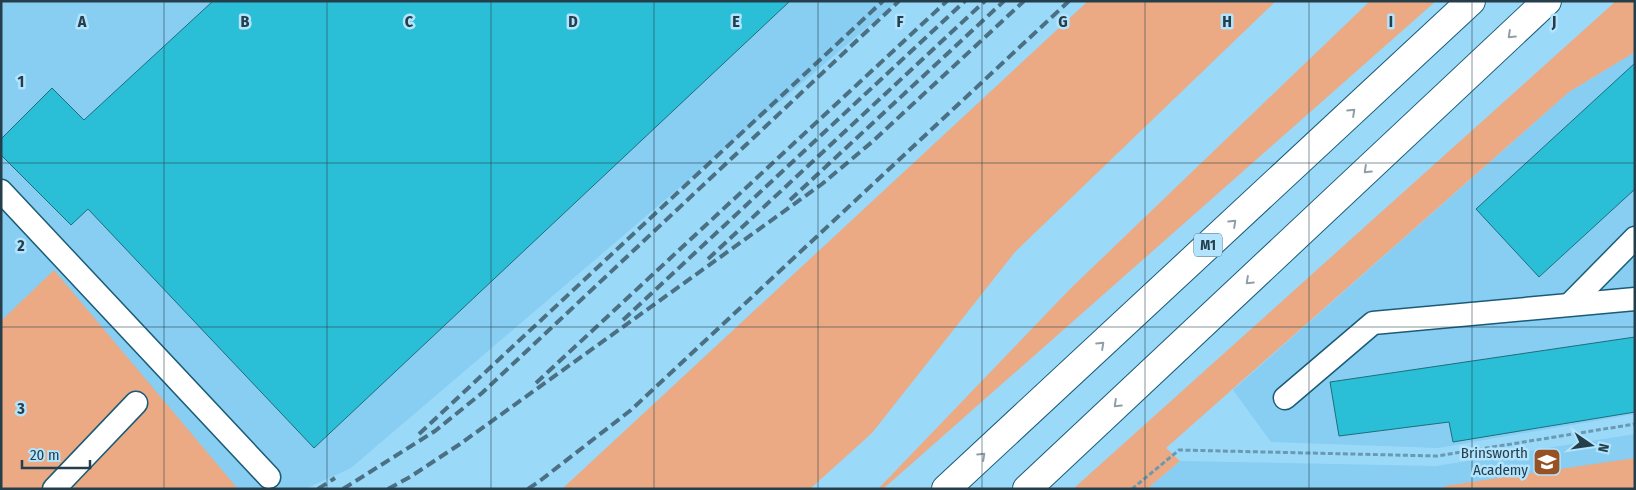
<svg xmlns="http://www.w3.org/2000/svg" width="1636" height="490" viewBox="0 0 1636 490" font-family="'Fira Sans Condensed',sans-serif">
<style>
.built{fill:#88cdf2}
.green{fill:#ebaa83}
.building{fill:#2abfd6;stroke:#1d6e7b}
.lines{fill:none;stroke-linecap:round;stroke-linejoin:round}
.minor-casing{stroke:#1b5b76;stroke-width:25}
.highway-casing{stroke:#1b5b76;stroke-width:30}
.path{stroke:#6a99b1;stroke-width:3;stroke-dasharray:5 2.5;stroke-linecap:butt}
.minor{stroke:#fff;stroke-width:22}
.highway{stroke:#fff;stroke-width:28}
.rail{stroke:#4b7083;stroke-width:4;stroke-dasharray:10 5;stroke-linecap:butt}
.oneway{stroke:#929ea5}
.grid{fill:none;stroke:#253e4b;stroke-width:1;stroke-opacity:0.55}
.labels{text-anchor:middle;stroke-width:5;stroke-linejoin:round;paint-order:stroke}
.shield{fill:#b3e4fe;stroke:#507081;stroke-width:1}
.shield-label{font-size:14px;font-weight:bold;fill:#253e4b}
.poi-label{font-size:15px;fill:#253e4b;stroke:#b3e4fe;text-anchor:end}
.grid-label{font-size:16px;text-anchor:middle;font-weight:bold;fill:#253e4b;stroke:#b3e4fe;stroke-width:5;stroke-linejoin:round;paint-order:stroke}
</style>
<rect width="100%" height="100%" fill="#9bd9f9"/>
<g class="built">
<polygon points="1,1 898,1 351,468 305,489 1,489"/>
<polygon points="1635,52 1635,414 1438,448 1271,442 1233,390 1569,92"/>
<polygon points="1635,434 1635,489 1147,489 1180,461 1436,466"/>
</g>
<g class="green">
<polygon points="1088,1 1276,1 1015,252 872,433 810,489 562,489"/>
<polygon points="1370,1 1436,1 883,489 878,489 1070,289"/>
<polygon points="1616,1 1635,1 1635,52 1569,92 1166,448 1180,461 1147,489 1073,489"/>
<polygon points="54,270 238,489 1,489 1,321"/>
<polygon points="1635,458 1635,489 1445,489 1444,486"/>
</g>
<g class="building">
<polygon points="213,1 790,1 314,448 88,209 71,225 1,155 1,139 52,88 84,120"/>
<polygon points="1635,63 1635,189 1539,277 1476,209"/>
<polygon points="1635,337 1635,412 1453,442 1449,422 1339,436 1330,382"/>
</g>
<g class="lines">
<defs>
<g id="minor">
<polyline points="1,191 269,477"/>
<polyline points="1571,303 1635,238"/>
<polyline points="1285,398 1373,323 1635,299"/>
<polyline points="54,489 136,403"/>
</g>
<g id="highway">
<polyline points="946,489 1471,1"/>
<polyline points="1027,489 1547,1"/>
</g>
</defs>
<use href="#minor" class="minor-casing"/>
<use href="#highway" class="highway-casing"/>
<polyline class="path" points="1132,489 1179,450 1437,456 1635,424"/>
<use href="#minor" class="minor"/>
<use href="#highway" class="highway"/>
<g class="rail">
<polyline points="790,200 1004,1"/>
<polyline points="708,259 985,1"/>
<polyline points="623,320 965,1"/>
<polyline points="536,383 947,1"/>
<polyline points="419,434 883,1"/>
<polyline points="318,489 335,478"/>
<polyline points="343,489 435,431 482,393 899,1"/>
<polyline points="388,489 410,477 460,444 822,184 872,142 1024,1"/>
<polyline points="528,489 541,480 631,410 1069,1"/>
</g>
</g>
<defs><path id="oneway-chevron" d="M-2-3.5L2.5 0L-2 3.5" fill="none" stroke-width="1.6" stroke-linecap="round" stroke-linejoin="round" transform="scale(1.25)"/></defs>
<g class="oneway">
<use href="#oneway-chevron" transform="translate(1511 35) rotate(137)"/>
<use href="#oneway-chevron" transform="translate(1352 112) rotate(-43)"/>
<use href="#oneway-chevron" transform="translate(1367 170) rotate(137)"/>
<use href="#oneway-chevron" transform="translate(1233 223) rotate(-43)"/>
<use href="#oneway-chevron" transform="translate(1249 281) rotate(137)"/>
<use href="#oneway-chevron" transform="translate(1101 345) rotate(-43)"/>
<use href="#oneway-chevron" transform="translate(1117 404) rotate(137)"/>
<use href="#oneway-chevron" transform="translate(982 456) rotate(-43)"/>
</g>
<path class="grid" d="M164,1V489M327,1V489M491,1V489M654,1V489M818,1V489M982,1V489M1145,1V489M1309,1V489M1472,1V489M1,163H1635M1,327H1635"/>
<defs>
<symbol id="school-square" viewBox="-11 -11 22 22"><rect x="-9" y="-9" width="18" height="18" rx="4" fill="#965225" stroke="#b3e4fe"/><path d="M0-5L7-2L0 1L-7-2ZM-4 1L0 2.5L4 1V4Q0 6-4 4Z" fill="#fff"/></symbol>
</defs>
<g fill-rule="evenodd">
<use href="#school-square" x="1531" y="446" width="32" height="32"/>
</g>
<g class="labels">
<rect class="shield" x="1194" y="233.5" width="28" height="23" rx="4"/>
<g class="shield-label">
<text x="1208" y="250">M1</text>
</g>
<g class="poi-label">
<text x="1528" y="458">Brinsworth<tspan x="1528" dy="17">Academy</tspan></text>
</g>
</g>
<g class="grid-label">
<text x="82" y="27">A</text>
<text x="245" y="27">B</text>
<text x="409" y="27">C</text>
<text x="573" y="27">D</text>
<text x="736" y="27">E</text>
<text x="900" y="27">F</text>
<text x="1063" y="27">G</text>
<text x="1227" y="27">H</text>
<text x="1391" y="27">I</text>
<text x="1554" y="27">J</text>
<text x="21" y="87">1</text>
<text x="21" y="251">2</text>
<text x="21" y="414">3</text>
</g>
<rect width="1636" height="490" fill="none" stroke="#253e4b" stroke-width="5"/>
<g transform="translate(1591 445) rotate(103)" stroke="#b3e4fe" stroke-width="4" paint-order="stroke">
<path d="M0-4L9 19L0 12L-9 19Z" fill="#253e4b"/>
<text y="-8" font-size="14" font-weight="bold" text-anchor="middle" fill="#253e4b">N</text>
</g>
<path d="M22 460v8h68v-8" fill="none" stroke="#253e4b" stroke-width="2.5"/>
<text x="30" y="460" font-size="15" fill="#253e4b" stroke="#b3e4fe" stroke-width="4" paint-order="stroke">20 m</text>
</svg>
